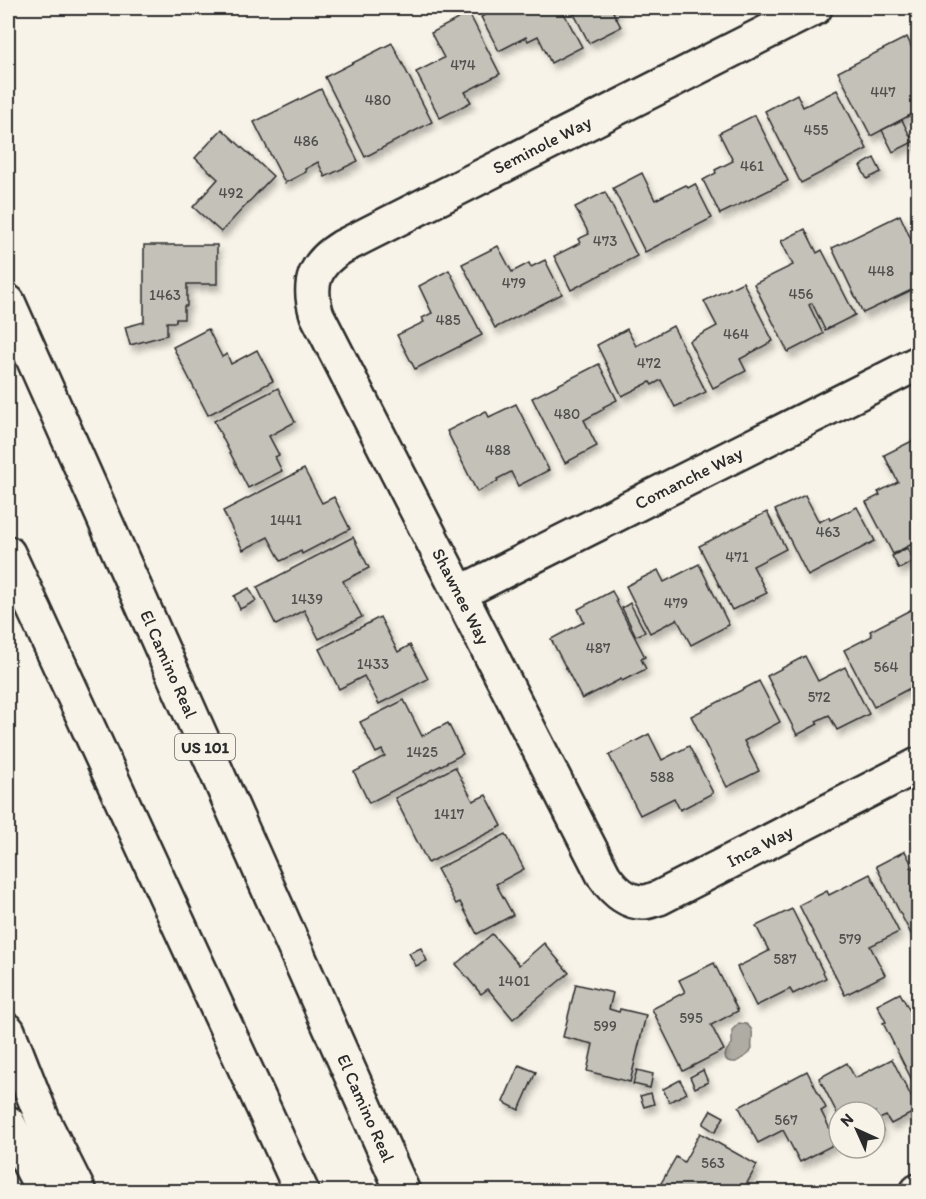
<svg xmlns="http://www.w3.org/2000/svg" width="926" height="1199" viewBox="0 0 926 1199" font-family="Itim,sans-serif">
<style>
.water{fill:#afaca4;stroke:#7a7874;stroke-width:1.5}
.building{fill:#c4c1b9;stroke:#2b2b2b;stroke-width:1.5;filter:url(#shadow)}
.lines{fill:none;stroke-linecap:round;stroke-linejoin:round}
.street-casing{stroke:#2b2b2b;stroke-width:38}
.secondary-casing{stroke:#2b2b2b;stroke-width:38}
.highway-casing{stroke:#2b2b2b;stroke-width:38}
.street{stroke:#f7f3e8;stroke-width:33}
.secondary{stroke:#f7f3e8;stroke-width:33}
.highway{stroke:#f7f3e8;stroke-width:33}
.labels{text-anchor:middle;stroke-width:6;stroke-linejoin:round;paint-order:stroke}
.number-label{font-size:15px;fill:#51504e}
.shield{fill:#f7f3e8;stroke:#686764;stroke-width:1.5}
.shield-label{font-size:16px;font-weight:bold;fill:#2b2b2b}
.street-label{font-size:18px;fill:#2b2b2b;stroke:#f7f3e8}
</style>
<defs>
<filter id="shadow"><feDropShadow dx="3.5" dy="6" stdDeviation="3" flood-color="#0004"/></filter>
</defs>
<rect width="100%" height="100%" fill="#f7f3e8"/>
<filter id="ink" filterUnits="userSpaceOnUse"><feTurbulence type="fractalNoise" baseFrequency=".0167" numOctaves="2"/><feDisplacementMap in="SourceGraphic" scale="12" xChannelSelector="R" yChannelSelector="G"/><feConvolveMatrix kernelMatrix="1 2 1 2 8 2 1 2 1" color-interpolation-filters="sRGB"/></filter>
<g filter="url(#ink)">
<path class="water" d="M739,1023L746,1024C757,1031 750,1039 752,1049C749,1056 742,1058 736,1062C720,1063 724,1052 732,1044V1030Z"/>
<g class="building">
<polygon points="500,8 561,8 582,47 551,63 538,36 528,41 526,37 499,51 481,17"/>
<polygon points="571,8 622,8 613,12 621,27 589,43"/>
<polygon points="469,13 500,74 465,92 471,102 440,118 416,72 444,58 431,33"/>
<polygon points="907,37 918,61 918,111 871,136 838,72"/>
<polygon points="392,43 432,122 365,157 325,77"/>
<polygon points="321,89 358,161 325,177 318,162 305,169 306,172 285,183 254,122"/>
<polygon points="837,90 867,149 801,183 765,111 797,94 803,107"/>
<polygon points="755,115 788,181 720,214 703,180 716,173 715,170 733,161 719,133"/>
<polygon points="902,120 913,142 893,152 882,130"/>
<polygon points="222,129 273,176 221,232 193,207 218,179 195,158"/>
<polygon points="874,158 881,172 867,179 860,166"/>
<polygon points="642,173 655,200 686,185 688,188 695,184 712,218 645,252 613,188"/>
<polygon points="605,192 637,256 571,290 554,256 580,243 578,239 589,234 575,207"/>
<polygon points="900,215 918,255 918,287 863,313 832,248"/>
<polygon points="805,229 817,253 822,250 855,315 825,330 812,303 809,305 823,334 788,352 754,284 793,265 781,241"/>
<polygon points="144,245 217,245 217,284 187,284 187,306 184,306 184,319 176,319 176,322 167,322 167,335 130,345 125,327 144,322"/>
<polygon points="498,246 512,272 529,263 531,267 545,260 562,294 495,328 462,264"/>
<polygon points="449,270 482,335 415,369 397,335 424,322 422,318 432,313 419,286"/>
<polygon points="743,282 773,341 740,359 746,371 713,388 689,341 717,326 704,301"/>
<polygon points="673,326 706,392 675,407 661,380 652,385 650,382 622,396 597,345 627,329 636,346"/>
<polygon points="208,329 222,357 227,354 231,364 257,350 273,381 208,415 173,347"/>
<polygon points="599,364 617,400 603,407 604,409 584,420 597,446 565,463 532,398"/>
<polygon points="278,388 295,422 269,436 279,455 275,457 282,471 248,488 214,421"/>
<polygon points="516,404 549,470 518,486 511,472 497,479 498,481 477,492 447,431 486,411 489,417"/>
<polygon points="918,438 918,541 893,554 866,502 880,495 878,492 898,482 884,455"/>
<polygon points="304,469 322,503 334,497 350,529 302,554 301,551 281,561 268,537 243,550 223,511"/>
<polygon points="805,495 819,522 829,517 830,520 857,507 875,541 808,576 775,510"/>
<polygon points="767,512 786,549 753,566 767,593 732,610 699,546"/>
<polygon points="353,537 369,568 343,581 362,617 319,639 304,610 276,625 257,587"/>
<polygon points="907,548 914,561 899,569 892,556"/>
<polygon points="699,564 729,625 691,645 677,619 650,633 626,586 658,570 664,582"/>
<polygon points="249,588 256,601 240,609 234,596"/>
<polygon points="612,591 617,600 616,601 645,657 641,659 646,669 622,681 621,679 582,699 551,639 584,622 578,609"/>
<polygon points="630,603 645,632 636,636 622,608"/>
<polygon points="912,609 918,622 918,684 874,707 844,650 872,636 870,631"/>
<polygon points="380,617 398,652 410,645 428,679 379,704 364,676 339,689 319,649"/>
<polygon points="805,656 818,681 845,667 869,714 837,730 829,715 816,721 818,724 797,735 767,676"/>
<polygon points="759,681 780,722 744,741 759,771 727,787 691,716"/>
<polygon points="404,700 422,736 448,723 463,754 369,803 354,772 385,756 382,750 376,753 360,722"/>
<polygon points="649,734 662,760 689,746 713,793 680,810 674,798 640,815 609,755"/>
<polygon points="455,767 473,801 486,795 502,826 428,863 395,798"/>
<polygon points="506,834 524,869 496,884 513,915 477,934 460,902 456,904 437,869"/>
<polygon points="905,851 918,877 918,929 911,934 876,866"/>
<polygon points="870,874 899,932 870,946 885,975 845,995 799,905 827,891 829,895"/>
<polygon points="792,909 826,978 793,994 790,989 756,1006 737,967 769,951 756,926"/>
<polygon points="492,934 519,965 544,943 569,973 513,1019 488,989 481,994 456,964"/>
<polygon points="421,948 427,961 416,966 409,953"/>
<polygon points="714,963 738,1011 711,1025 724,1050 683,1071 652,1009 685,992 679,980"/>
<polygon points="576,984 613,993 609,1009 619,1012 620,1009 646,1015 630,1082 587,1071 593,1044 563,1037"/>
<polygon points="900,993 910,1011 913,1010 918,1021 918,1092 883,1023 886,1022 877,1005"/>
<polygon points="892,1059 918,1110 891,1124 886,1116 877,1120 883,1131 875,1135 875,1112 839,1112 839,1117 819,1078 847,1063 855,1078"/>
<polygon points="519,1065 536,1072 519,1110 503,1102"/>
<polygon points="637,1070 653,1074 650,1088 633,1084"/>
<polygon points="703,1070 708,1082 695,1088 690,1077"/>
<polygon points="807,1071 826,1108 821,1111 837,1143 800,1162 783,1130 758,1143 739,1107"/>
<polygon points="680,1080 687,1093 669,1102 663,1089"/>
<polygon points="651,1093 654,1104 644,1107 640,1096"/>
<polygon points="711,1110 724,1117 715,1132 703,1124"/>
<polygon points="700,1133 757,1165 742,1192 656,1192 676,1157 684,1162"/>
</g>
<g class="lines">
<defs>
<g id="street">
<path id="s1" d="M815,8L342,247C314,264 307,284 317,315L604,876C613,889 626,903 644,902C649,902 654,899 659,898L918,765"/>
<path id="s2" d="M460,593L918,363"/>
<polyline points="917,1192 918,1191"/>
</g>
<g id="secondary">
<polyline points="8,1031 43,1120 79,1192"/>
<polyline points="8,1123 36,1177 48,1192"/>
</g>
<g id="highway">
<path id="s3" d="M8,302L403,1192"/>
<polyline points="8,553 302,1192"/>
</g>
</defs>
<use href="#street" class="street-casing"/>
<use href="#secondary" class="secondary-casing"/>
<use href="#highway" class="highway-casing"/>
<use href="#street" class="street"/>
<use href="#secondary" class="secondary"/>
<use href="#highway" class="highway"/>
</g>
</g>
<g class="labels">
<g class="number-label">
<text x="463" y="70">474</text>
<text x="883" y="97">447</text>
<text x="378" y="105">480</text>
<text x="816" y="135">455</text>
<text x="306" y="146">486</text>
<text x="752" y="171">461</text>
<text x="231" y="198">492</text>
<text x="605" y="246">473</text>
<text x="881" y="276">448</text>
<text x="514" y="288">479</text>
<text x="801" y="299">456</text>
<text x="165" y="300">1463</text>
<text x="448" y="325">485</text>
<text x="736" y="339">464</text>
<text x="649" y="368">472</text>
<text x="567" y="419">480</text>
<text x="498" y="455">488</text>
<text x="286" y="525">1441</text>
<text x="828" y="537">463</text>
<text x="737" y="562">471</text>
<text x="307" y="604">1439</text>
<text x="676" y="608">479</text>
<text x="598" y="653">487</text>
<text x="373" y="669">1433</text>
<text x="886" y="672">564</text>
<text x="819" y="702">572</text>
<text x="422" y="757">1425</text>
<text x="662" y="782">588</text>
<text x="449" y="819">1417</text>
<text x="850" y="944">579</text>
<text x="785" y="964">587</text>
<text x="514" y="986">1401</text>
<text x="691" y="1023">595</text>
<text x="605" y="1031">599</text>
<text x="786" y="1125">567</text>
<text x="713" y="1168">563</text>
</g>
<rect class="shield" x="175" y="734" width="60" height="26" rx="4.5"/>
<g class="shield-label">
<text x="205" y="753">US 101</text>
</g>
<g class="street-label">
<text transform="translate(542 145) rotate(-27)" y="6">Seminole Way</text>
<text dy="6" stroke="none"><textPath href="#s2" startOffset="256">Comanche Way</textPath></text>
<text dy="6" stroke="none"><textPath href="#s1" startOffset="926">Shawnee Way</textPath></text>
<text dy="6" stroke="none"><textPath href="#s3" startOffset="396">El Camino Real</textPath></text>
<text dy="6" stroke="none"><textPath href="#s1" startOffset="1419">Inca Way</textPath></text>
<text dy="6" stroke="none"><textPath href="#s3" startOffset="882">El Camino Real</textPath></text>
</g>
</g>
<rect width="926" height="1199" fill="none" stroke="#f7f3e8" stroke-width="30"/>
<rect x="15" y="15" width="896" height="1169" fill="none" stroke="#2b2b2b" stroke-width="2" filter="url(#ink)"/>
<g transform="translate(857 1130) rotate(315)"><circle r="28" fill="#f7f3e8" stroke="#a5a39c" stroke-width="1.5"/>
<path d="M0-4.5L10 22L0 15L-10 22Z" fill="#2b2b2b"/>
<text y="-9" font-size="16" font-weight="bold" text-anchor="middle" fill="#2b2b2b">N</text>
</g>
</svg>
